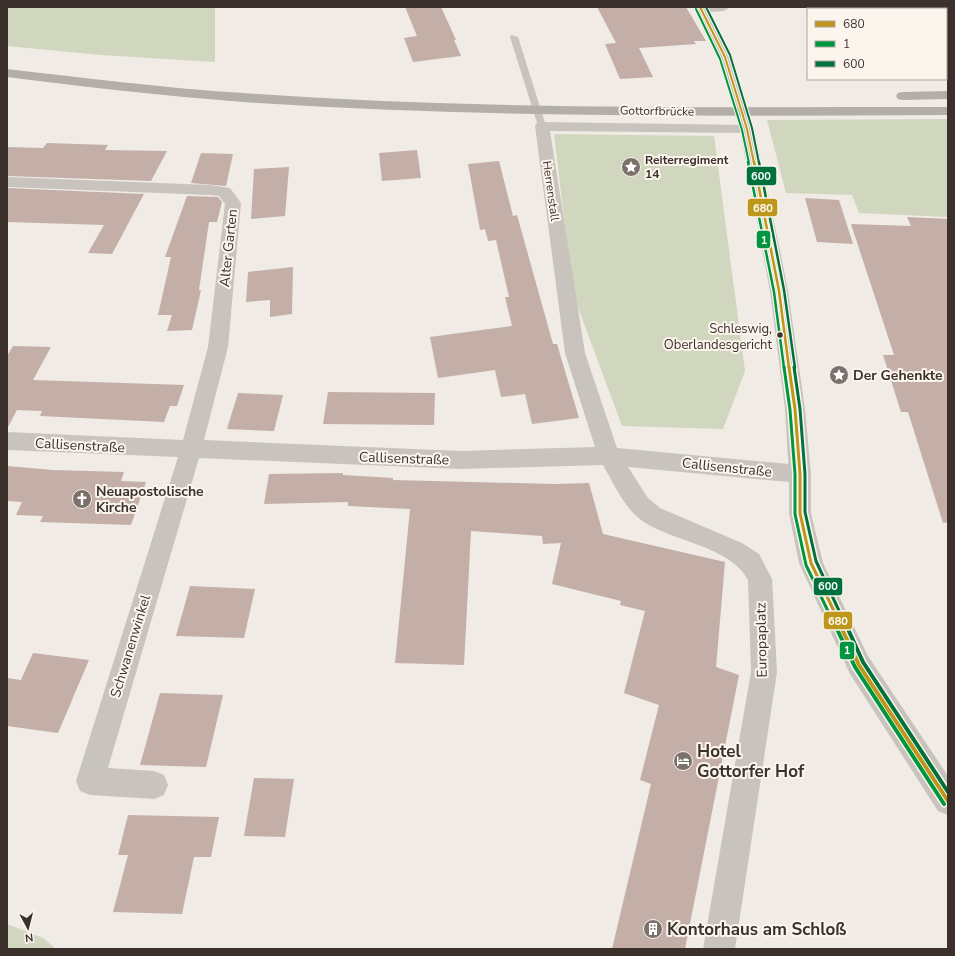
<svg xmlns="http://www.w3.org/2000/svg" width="955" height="956" viewBox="0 0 955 956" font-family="'Nunito Sans',sans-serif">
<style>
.green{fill:#d1d6bf}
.building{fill:#c3afa7}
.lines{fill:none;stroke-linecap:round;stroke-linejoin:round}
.service{fill:#c9c3be;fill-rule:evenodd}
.minor{fill:#c9c3be;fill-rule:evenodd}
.tertiary{fill:#c9c3be;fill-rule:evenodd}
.trunk{fill:#b4aea8;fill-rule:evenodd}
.bus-1-far3-casing{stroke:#fbf5ee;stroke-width:4}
.bus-1-far2-casing{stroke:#fbf5ee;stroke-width:5}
.bus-1-far1-casing{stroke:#fbf5ee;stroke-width:6}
.bus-1-casing{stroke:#fbf5ee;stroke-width:7}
.bus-2-far3-casing{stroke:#fbf5ee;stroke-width:4}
.bus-2-far2-casing{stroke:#fbf5ee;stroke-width:5}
.bus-2-far1-casing{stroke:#fbf5ee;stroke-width:6}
.bus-2-casing{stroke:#fbf5ee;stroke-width:7}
.bus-3-far3-casing{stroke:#fbf5ee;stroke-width:4}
.bus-3-far2-casing{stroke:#fbf5ee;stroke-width:5}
.bus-3-far1-casing{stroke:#fbf5ee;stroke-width:6}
.bus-3-casing{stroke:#fbf5ee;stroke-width:7}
.bus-1-far3{stroke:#be9619;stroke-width:2}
.bus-1-far2{stroke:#be9619;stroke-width:2.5}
.bus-1-far1{stroke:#be9619;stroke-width:3}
.bus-1{stroke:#be9619;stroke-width:4}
.bus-2-far3{stroke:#00963f;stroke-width:2}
.bus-2-far2{stroke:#00963f;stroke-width:2.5}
.bus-2-far1{stroke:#00963f;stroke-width:3}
.bus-2{stroke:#00963f;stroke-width:4}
.bus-3-far3{stroke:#00713c;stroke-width:2}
.bus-3-far2{stroke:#00713c;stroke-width:2.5}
.bus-3-far1{stroke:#00713c;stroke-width:3}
.bus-3{stroke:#00713c;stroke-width:4}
.bus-dot{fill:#3b302b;stroke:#fbf5ee;stroke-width:1.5}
.labels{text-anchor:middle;stroke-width:4;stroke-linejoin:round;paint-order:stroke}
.far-street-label{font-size:12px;fill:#3b302b;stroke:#fbf5ee}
.far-poi-label{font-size:12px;font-weight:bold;fill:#3b302b;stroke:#fbf5ee;text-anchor:start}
.bus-label{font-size:13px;fill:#3b302b;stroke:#fbf5ee;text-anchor:end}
.street-label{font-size:14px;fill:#3b302b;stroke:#fbf5ee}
.poi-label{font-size:14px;font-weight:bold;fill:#3b302b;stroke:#fbf5ee;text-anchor:start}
.near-poi-label{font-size:17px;font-weight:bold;fill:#3b302b;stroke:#fbf5ee;text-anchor:start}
.line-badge{stroke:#fbf5ee;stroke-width:1.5}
.badge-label{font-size:11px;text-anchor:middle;font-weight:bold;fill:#fff}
</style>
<rect width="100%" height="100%" fill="#f0ebe5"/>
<g class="green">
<polygon points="7,7 215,7 215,62 101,55 7,46"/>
<polygon points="948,119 948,217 859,213 852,195 786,193 767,120"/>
<polygon points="554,134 714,136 745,371 723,429 622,426 573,294"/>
<polygon points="7,924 43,938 56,949 7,949"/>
</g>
<g class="building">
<polygon points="405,7 441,7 456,40 454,40 461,56 413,62 404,38 417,36"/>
<polygon points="597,7 686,7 706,41 694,41 696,44 639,48 653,77 620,79 605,44 616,43"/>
<polygon points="47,143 108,145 105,150 167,151 151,181 7,176 7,147 43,148"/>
<polygon points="417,150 421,178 382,181 379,153"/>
<polygon points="201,153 233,154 226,186 191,183"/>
<polygon points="499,161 513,216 517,215 553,344 557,344 579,418 532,424 525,394 501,397 495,370 438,378 430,337 512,326 505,297 509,297 496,240 488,241 485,229 480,230 468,164"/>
<polygon points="289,167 285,216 251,219 254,169"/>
<polygon points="7,188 144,194 112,254 88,253 104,225 7,222"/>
<polygon points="187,196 218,197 222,202 217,222 209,222 199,290 201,290 192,330 167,331 172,315 158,315 171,257 165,257"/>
<polygon points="805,198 839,200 853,244 817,242"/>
<polygon points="907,217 948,219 948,522 943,523 908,412 901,412 883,355 894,355 851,224 911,226"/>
<polygon points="293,267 292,314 270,317 270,300 246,302 248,272"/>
<polygon points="13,346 51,347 33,380 184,385 177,406 170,406 164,422 40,416 42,411 17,410 7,429 7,356"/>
<polygon points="328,392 435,393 434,425 323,424"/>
<polygon points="238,393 283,395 274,431 227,429"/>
<polygon points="7,466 53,470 124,472 121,481 146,482 131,525 40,522 43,516 16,515 22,502 7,501"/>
<polygon points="343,473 343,475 393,478 393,480 555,484 589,483 603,534 725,562 716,667 739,675 685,949 612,949 651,784 640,780 659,705 624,693 645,611 620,605 621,601 552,584 561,543 543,544 542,536 471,531 464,665 395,663 410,509 348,506 348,502 264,504 269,474"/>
<polygon points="190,586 255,589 244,638 176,636"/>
<polygon points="33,653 89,660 58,733 7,726 7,678 21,680"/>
<polygon points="160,693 223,695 206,767 140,765"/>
<polygon points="254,778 294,779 285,837 244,836"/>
<polygon points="128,815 219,817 211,857 194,857 182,914 113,912 128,855 118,855"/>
</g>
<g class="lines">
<g class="service">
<polygon points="934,7 943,7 945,9 936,9"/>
<polygon points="511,35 518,37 546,126 545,128 539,128 538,126 510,37"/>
</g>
<path class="minor" d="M542,122L747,125L752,126L754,129L752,132L747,133L550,131L585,353L617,448L800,465L808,467L811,474L808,481L800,483L628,467L648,498L660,508L742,543L759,554L772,579L777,672L735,949H703L751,672L748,580C730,546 674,542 644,522C625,510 614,484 603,465L461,469L199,458L108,768L154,771L164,775L168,785L164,795L154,799L90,795L80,791L76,781L178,457L7,450V432L183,440L208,347L225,204L219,196L210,195L7,187V177L210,185L230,188L241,203L228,347L204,440L461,451L595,447L565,353L535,126L537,123Z"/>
<polygon class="tertiary" points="694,7 730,7 724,11 709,12 732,57 754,129 781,255 788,291 805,409 811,474 811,513 823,563 868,656 948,776 948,815 938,811 850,674 799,563 789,513 789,474 785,409 770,291 740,129 718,57"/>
<g class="trunk">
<path d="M7,69C85,78 164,88 243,93C477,110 713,107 948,107V115C713,116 477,118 243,102C164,96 85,87 7,77Z"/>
<polygon points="948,91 948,99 903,100 898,99 896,96 898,93 903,92"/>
</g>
<defs>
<polyline id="bus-1-far3" points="700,7 725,57 747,129 754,163"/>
<polyline id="bus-1-far2" points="754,162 779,291 789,368"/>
<polyline id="bus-1-far1" points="789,367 795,409 800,474 800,513 811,563 842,628"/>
<polyline id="bus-1" points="841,627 859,665 948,801"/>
<polyline id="bus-2-far3" points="696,9 720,59 742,130 749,163"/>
<polyline id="bus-2-far2" points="748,162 774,292 784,368"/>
<polyline id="bus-2-far1" points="784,367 790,410 795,474 795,514 806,565 836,628"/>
<polyline id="bus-2" points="836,627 855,667 944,804"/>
<polyline id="bus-3-far3" points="706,7 730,55 752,128 759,163"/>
<polyline id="bus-3-far2" points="759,162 784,290 795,368"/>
<polyline id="bus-3-far1" points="794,367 800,409 805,474 805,512 816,561 847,628"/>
<polyline id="bus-3" points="847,627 863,662 948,792"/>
</defs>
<use href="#bus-1-far3" class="bus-1-far3-casing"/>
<use href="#bus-1-far2" class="bus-1-far2-casing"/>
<use href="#bus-1-far1" class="bus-1-far1-casing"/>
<use href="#bus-1" class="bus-1-casing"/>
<use href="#bus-2-far3" class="bus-2-far3-casing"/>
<use href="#bus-2-far2" class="bus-2-far2-casing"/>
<use href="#bus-2-far1" class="bus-2-far1-casing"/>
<use href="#bus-2" class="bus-2-casing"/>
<use href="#bus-3-far3" class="bus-3-far3-casing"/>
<use href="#bus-3-far2" class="bus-3-far2-casing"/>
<use href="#bus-3-far1" class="bus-3-far1-casing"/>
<use href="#bus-3" class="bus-3-casing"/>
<use href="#bus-1-far3" class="bus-1-far3"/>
<use href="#bus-1-far2" class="bus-1-far2"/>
<use href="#bus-1-far1" class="bus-1-far1"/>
<use href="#bus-1" class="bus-1"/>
<use href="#bus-2-far3" class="bus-2-far3"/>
<use href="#bus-2-far2" class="bus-2-far2"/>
<use href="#bus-2-far1" class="bus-2-far1"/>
<use href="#bus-2" class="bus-2"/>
<use href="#bus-3-far3" class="bus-3-far3"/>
<use href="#bus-3-far2" class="bus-3-far2"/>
<use href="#bus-3-far1" class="bus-3-far1"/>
<use href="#bus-3" class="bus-3"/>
</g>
<defs>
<symbol id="sight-disc" viewBox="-11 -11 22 22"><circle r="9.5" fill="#7a716c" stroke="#fbf5ee"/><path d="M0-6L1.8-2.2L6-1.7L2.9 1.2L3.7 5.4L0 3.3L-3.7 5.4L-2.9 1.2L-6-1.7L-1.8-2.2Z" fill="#fff"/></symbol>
<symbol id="church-disc" viewBox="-11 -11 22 22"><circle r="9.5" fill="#7a716c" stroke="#fbf5ee"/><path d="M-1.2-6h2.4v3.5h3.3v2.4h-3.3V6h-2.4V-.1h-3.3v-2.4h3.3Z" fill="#fff"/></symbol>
<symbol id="hotel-disc" viewBox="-11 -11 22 22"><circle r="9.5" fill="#7a716c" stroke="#fbf5ee"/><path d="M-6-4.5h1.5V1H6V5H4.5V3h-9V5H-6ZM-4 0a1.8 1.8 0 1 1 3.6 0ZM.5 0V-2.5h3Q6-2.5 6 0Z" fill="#fff"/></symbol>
<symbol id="building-disc" viewBox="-11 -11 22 22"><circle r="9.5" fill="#7a716c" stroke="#fbf5ee"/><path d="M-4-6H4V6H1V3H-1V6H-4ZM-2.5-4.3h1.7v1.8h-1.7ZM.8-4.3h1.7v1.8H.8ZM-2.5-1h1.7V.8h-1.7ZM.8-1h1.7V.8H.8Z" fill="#fff"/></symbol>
</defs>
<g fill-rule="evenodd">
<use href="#sight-disc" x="620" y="156" width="22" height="22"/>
<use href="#sight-disc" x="828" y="364" width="22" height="22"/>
<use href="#church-disc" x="71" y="488" width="22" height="22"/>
<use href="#hotel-disc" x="672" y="750" width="22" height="22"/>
<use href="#building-disc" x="642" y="918" width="22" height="22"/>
</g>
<circle class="bus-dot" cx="780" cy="335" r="3.5"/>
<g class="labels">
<g class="far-street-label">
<text transform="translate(657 111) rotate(1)" y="4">Gottorfbrücke</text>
<text transform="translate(551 191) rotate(82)" y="4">Herrenstall</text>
</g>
<g class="far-poi-label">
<text x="645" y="164">Reiterregiment<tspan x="645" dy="14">14</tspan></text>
</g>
<g class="bus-label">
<text x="772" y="333">Schleswig,<tspan x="772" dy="16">Oberlandesgericht</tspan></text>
</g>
<g class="street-label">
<text transform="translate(228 248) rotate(-84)" y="5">Alter Garten</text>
<text transform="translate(80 445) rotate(3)" y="5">Callisenstraße</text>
<text transform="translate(404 458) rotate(2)" y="5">Callisenstraße</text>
<text transform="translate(727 467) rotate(6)" y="5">Callisenstraße</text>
<text transform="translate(761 640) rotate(-91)" y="5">Europaplatz</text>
<text transform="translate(130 646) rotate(-73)" y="5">Schwanenwinkel</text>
</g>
<g class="poi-label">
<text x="853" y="380">Der Gehenkte</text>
<text x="96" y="496">Neuapostolische<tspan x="96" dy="16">Kirche</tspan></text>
</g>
<g class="near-poi-label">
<text x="697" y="757">Hotel<tspan x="697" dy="20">Gottorfer Hof</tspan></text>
<text x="667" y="935">Kontorhaus am Schloß</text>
</g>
</g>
<g class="line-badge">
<rect x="746" y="166" width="31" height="20" rx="4" fill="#00713c"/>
<rect x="747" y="198" width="31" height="19" rx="4" fill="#be9619"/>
<rect x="756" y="230" width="15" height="19" rx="4" fill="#00963f"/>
<rect x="813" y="577" width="30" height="19" rx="4" fill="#00713c"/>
<rect x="823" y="611" width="30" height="19" rx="4" fill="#be9619"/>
<rect x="839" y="641" width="16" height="19" rx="4" fill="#00963f"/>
</g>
<g class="badge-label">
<text x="761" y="180">600</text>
<text x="763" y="212">680</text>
<text x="764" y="244">1</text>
<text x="828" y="590">600</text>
<text x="838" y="625">680</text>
<text x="847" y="654">1</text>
</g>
<rect width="955" height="956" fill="none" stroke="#3b302b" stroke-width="16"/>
<rect x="807" y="8" width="140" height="72" fill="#fbf5ee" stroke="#aea6a0"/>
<rect x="815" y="21" width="20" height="6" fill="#be9619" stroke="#aea6a0"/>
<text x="843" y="28" font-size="12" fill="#3b302b">680</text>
<rect x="815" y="41" width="20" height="6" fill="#00963f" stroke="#aea6a0"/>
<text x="843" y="48" font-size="12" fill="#3b302b">1</text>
<rect x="815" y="61" width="20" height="6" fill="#00713c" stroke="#aea6a0"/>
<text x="843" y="68" font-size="12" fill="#3b302b">600</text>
<g transform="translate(28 928) rotate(173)" stroke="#fbf5ee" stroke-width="3" paint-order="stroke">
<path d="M0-3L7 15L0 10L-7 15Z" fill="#3b302b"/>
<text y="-6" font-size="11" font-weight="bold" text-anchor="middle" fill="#3b302b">N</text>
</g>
</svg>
